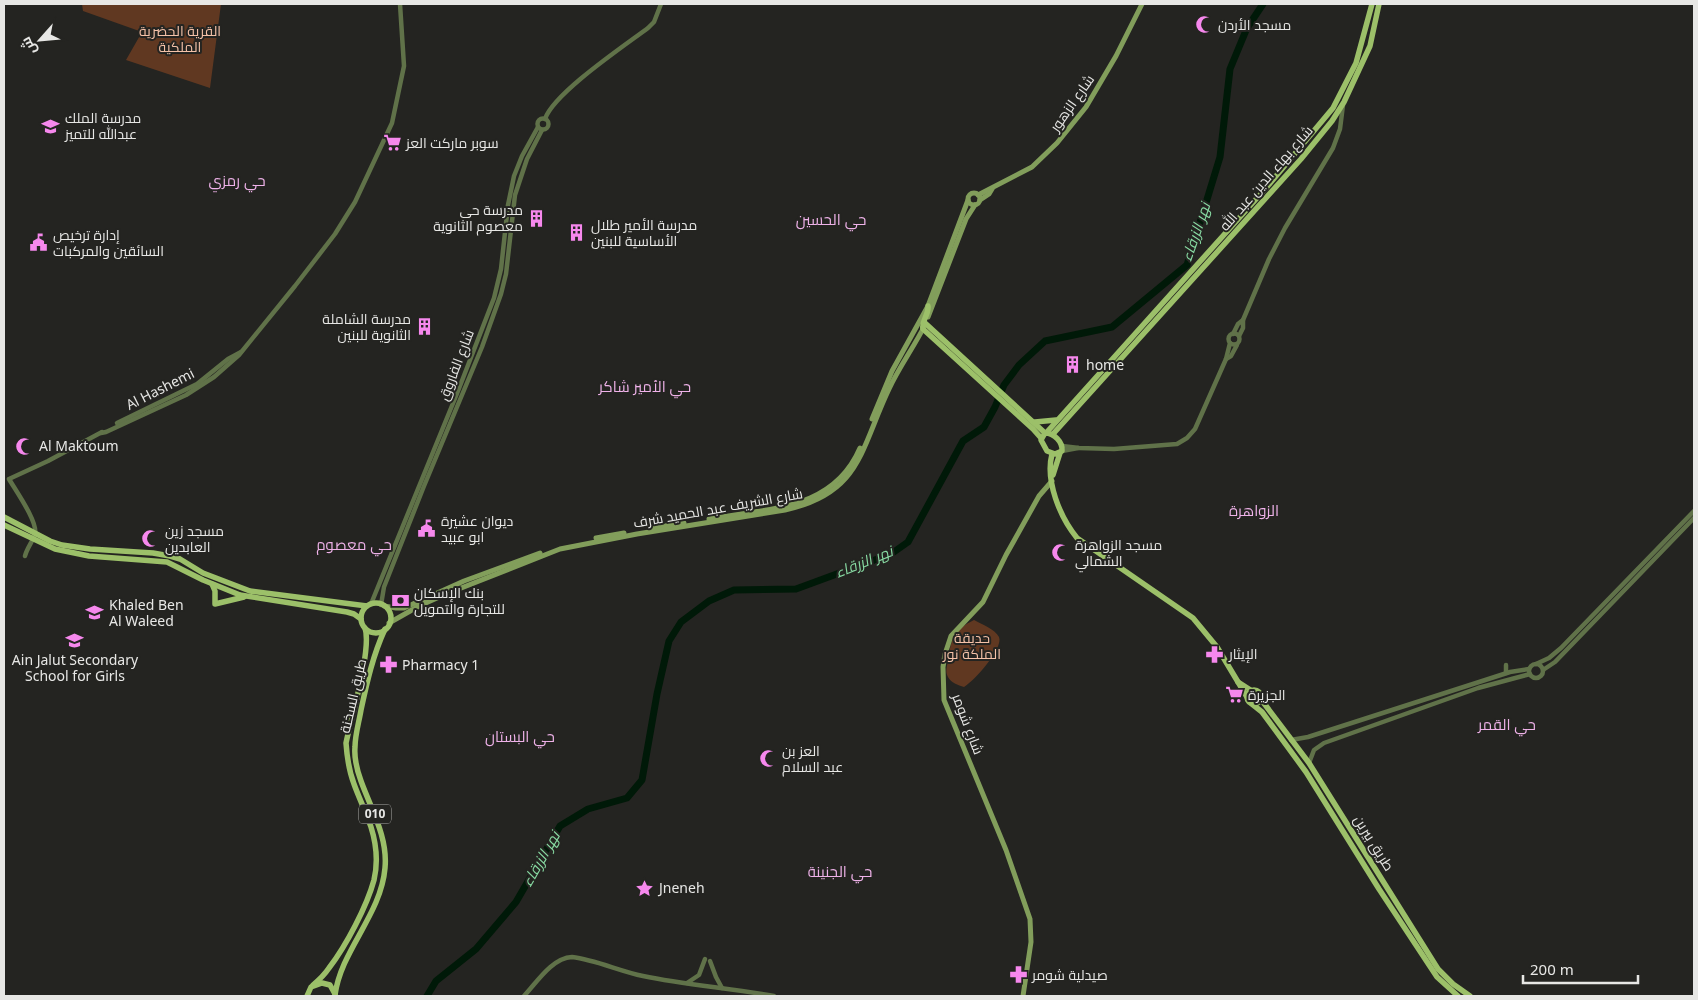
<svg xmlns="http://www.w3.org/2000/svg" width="1698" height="1000" viewBox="0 0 1698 1000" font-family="'Noto Sans',Cairo,sans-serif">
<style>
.green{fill:#603821}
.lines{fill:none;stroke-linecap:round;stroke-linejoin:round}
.river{stroke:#001908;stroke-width:7}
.tertiary{stroke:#607249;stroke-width:4.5}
.secondary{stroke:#829e5b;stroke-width:5}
.primary{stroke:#9cc069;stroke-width:5.5}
.labels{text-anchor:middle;stroke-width:4;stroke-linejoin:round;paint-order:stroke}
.shield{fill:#242421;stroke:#acacaa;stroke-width:1}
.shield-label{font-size:12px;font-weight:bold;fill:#e7e7e5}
.poi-label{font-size:14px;fill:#e7e7e5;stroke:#242421;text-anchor:start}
.park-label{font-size:14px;fill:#f5c2a8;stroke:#242421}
.street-label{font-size:14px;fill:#e7e7e5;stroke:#242421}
.neighbourhood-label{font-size:15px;fill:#efb2e9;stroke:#242421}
.water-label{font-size:15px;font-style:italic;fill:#88dba3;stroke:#242421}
</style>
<rect width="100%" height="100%" fill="#242421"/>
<g class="green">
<polygon points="82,4 221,4 210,88 126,60 142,32 83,11"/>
<path d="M974,620C981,624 995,629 999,637C1004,648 973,682 964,687C958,685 951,683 948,677C945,672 947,666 948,661C951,640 953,630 974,620Z"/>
</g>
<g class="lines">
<polyline class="river" points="427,996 436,981 476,949 516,902 560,826 588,809 627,798 642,780 657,694 669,641 681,622 709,601 734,590 796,589 891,554 908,542 963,441 984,427 995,407 1004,385 1019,365 1045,341 1112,327 1187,265 1220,157 1230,69 1247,28 1263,4"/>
<g class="tertiary">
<circle cx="543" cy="124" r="5.5"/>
<path d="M545,119C554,93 624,46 648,28L654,22L661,4"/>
<circle cx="1234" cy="339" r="5.5"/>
<polyline points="1233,334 1238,324 1243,320"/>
<polyline points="1239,336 1243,328 1243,320 1269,259 1285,228 1333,148 1340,129 1343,105"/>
<polyline points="1226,359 1231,356 1237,345"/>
<polyline points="117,423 197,384 228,359 241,352"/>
<polyline points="101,433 106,432 186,395 214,377 239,355 295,286 335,234 355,202 392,123 404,66 400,4"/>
<polyline points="1062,446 1079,448 1114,449 1177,444 1187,438 1195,429 1226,359 1230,343"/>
<polyline points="1062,451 1078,448"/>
<path d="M25,556C27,548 33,541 35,534C38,522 16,491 9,479L48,461L102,432"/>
<polyline points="371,604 458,391 494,298 501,269 508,205 514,176 522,156 538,127"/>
<polyline points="381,605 384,587 424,486 482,347 501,294 506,274 515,195 527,159 542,130"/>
<circle cx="1536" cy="671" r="7"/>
<polyline points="1536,664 1549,658 1561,648 1694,511"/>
<polyline points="1506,665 1506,673"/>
<polyline points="1543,670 1555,662 1694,518"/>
<polyline points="1291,740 1308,737 1476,683 1510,672 1529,669"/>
<polyline points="1309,763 1314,750 1324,743 1478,688 1530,674"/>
<polyline points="710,961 716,977 722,988"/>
<polyline points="687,983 699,975 705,959"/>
<path d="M524,996C537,982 552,958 572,957C596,960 619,971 643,976C686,985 730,988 774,996"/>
</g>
<g class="secondary">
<circle cx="974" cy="199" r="6"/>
<polyline points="978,195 1032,167 1057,143 1086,107 1116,56 1142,4"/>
<polyline points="980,200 989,194 992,189"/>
<polyline points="928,317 966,219 975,205"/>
<polyline points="872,419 892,371 928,306 968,200"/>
<path d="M709,519C768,508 833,511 860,448"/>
<polyline points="653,528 684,523"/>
<polyline points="596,538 624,533"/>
<polyline points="384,606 396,608 404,608 464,581 540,553"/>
<path d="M389,623L419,606L446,594L560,549L637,534L785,510C861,493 860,450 889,389C899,367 914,347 925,325"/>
<polyline points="1023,996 1031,942 1030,919 1006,850 944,700 943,667 945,654 951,636 983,602 1006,555 1039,496 1052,481"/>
</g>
<g class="primary">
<path d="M928,306C929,315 921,321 923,329L1033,429L1041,438"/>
<polyline points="925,323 1045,433"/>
<polyline points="1035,422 1056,420"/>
<polyline points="1047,432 1266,188 1333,108 1356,63 1372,4"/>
<path d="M1045,433C1054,433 1063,442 1062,451L1055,454L1047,451L1041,440Z"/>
<polyline points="1053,434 1301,159 1332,121 1344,102 1370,46 1379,4"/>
<path d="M1052,454C1045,481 1060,517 1077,538L1193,618L1217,647L1247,697"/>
<polyline points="1053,475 1060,453"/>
<polyline points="4,517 50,541 62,545 90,549 153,553 170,556 180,559 203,573 250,591 367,606"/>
<polyline points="4,525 55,549 89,556 167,562 203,580 240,595 347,612 354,614 361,619"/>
<polyline points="212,584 215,591 215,604 244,597"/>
<circle cx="376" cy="618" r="15"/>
<polyline points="1238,682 1252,691"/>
<circle cx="1254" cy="697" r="7"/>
<polyline points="1260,698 1309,763 1438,969 1453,984 1470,996"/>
<polyline points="1252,704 1262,712 1306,772 1379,889 1437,977 1458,996"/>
<path d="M313,985C319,980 325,974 329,968C346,946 367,906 374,880C378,863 376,843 371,827C366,812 359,798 354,784C349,771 347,757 346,743C351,718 372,649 365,628"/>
<path d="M335,995C341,950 381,915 385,868C388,837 371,809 361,781C357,770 354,758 355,747C355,735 359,722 361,710C367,682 373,655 385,629"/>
<polyline points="307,996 311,987 322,983 330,985 335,994"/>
</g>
</g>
<defs>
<symbol id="mosque-bare" viewBox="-9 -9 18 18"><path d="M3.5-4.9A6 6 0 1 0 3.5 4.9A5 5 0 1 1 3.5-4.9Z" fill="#f688ed" stroke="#242421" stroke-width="2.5" paint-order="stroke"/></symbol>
<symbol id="school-bare" viewBox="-9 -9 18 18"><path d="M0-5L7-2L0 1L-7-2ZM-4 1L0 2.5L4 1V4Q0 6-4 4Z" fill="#f688ed" stroke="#242421" stroke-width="2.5" paint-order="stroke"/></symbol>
<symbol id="supermarket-bare" viewBox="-9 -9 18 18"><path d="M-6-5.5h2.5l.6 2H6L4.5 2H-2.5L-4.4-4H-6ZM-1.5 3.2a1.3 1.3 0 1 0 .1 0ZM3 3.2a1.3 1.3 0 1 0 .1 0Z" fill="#f688ed" stroke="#242421" stroke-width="2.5" paint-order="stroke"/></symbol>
<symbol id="building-bare" viewBox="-9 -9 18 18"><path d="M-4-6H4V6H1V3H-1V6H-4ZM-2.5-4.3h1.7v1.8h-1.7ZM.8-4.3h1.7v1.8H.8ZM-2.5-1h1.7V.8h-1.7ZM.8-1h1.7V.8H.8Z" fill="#f688ed" stroke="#242421" stroke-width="2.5" paint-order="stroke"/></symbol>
<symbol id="civic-bare" viewBox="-9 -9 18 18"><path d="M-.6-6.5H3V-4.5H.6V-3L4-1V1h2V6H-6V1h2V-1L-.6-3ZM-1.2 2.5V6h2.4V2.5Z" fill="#f688ed" stroke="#242421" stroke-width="2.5" paint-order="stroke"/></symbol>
<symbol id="bank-bare" viewBox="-9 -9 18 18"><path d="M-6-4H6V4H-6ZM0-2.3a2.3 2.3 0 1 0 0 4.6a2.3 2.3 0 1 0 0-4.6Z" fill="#f688ed" stroke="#242421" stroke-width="2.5" paint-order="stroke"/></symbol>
<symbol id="pharmacy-bare" viewBox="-9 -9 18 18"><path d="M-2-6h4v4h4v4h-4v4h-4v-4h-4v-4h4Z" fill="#f688ed" stroke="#242421" stroke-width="2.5" paint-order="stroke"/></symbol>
<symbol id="sight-bare" viewBox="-9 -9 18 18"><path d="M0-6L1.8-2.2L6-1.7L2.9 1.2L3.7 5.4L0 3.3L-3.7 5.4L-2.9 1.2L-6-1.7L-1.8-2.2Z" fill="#f688ed" stroke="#242421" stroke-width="2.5" paint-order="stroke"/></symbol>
</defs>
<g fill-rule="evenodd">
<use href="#mosque-bare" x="1192" y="12" width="25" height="25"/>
<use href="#school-bare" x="38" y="114" width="25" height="25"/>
<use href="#supermarket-bare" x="380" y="130" width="25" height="25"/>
<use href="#building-bare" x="524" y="206" width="25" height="25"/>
<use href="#building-bare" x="564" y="220" width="25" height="25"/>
<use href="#civic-bare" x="26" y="230" width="25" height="25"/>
<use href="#building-bare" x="412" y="314" width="25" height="25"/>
<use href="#building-bare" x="1060" y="352" width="25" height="25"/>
<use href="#mosque-bare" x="12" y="434" width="25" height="25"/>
<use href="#civic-bare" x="414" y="516" width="25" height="25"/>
<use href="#mosque-bare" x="138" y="526" width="25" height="25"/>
<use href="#mosque-bare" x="1048" y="540" width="25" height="25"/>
<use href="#bank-bare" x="388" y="588" width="25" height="25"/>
<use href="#school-bare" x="82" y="600" width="25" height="25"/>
<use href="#school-bare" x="62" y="628" width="25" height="25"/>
<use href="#pharmacy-bare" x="1202" y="642" width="25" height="25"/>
<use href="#pharmacy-bare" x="376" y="652" width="25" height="25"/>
<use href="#supermarket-bare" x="1222" y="682" width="25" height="25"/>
<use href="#mosque-bare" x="756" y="746" width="25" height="25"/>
<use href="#sight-bare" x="632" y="876" width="25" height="25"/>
<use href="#pharmacy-bare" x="1006" y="962" width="25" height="25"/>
</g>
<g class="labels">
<rect class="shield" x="359" y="804.5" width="32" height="19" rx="4"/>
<g class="shield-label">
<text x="375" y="818">010</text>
</g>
<g class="poi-label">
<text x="1218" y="30">مسجد الأردن</text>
<text x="65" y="123">مدرسة الملك<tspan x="65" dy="16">عبدالله للتميز</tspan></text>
<text x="406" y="148">سوبر ماركت العز</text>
<text x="523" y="215" text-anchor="end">مدرسة حي<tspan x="523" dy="16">معصوم الثانوية</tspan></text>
<text x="591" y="230">مدرسة الأمير طلال<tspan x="591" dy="16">الأساسية للبنين</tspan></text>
<text x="53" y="240">إدارة ترخيص<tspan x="53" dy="16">السائقين والمركبات</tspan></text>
<text x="411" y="324" text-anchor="end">مدرسة الشاملة<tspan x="411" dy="16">الثانوية للبنين</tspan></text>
<text x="1086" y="370">home</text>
<text x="39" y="451">Al Maktoum</text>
<text x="441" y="526">ديوان عشيرة<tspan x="441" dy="16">ابو عبيد</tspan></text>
<text x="165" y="536">مسجد زين<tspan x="165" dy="16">العابدين</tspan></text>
<text x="1075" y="550">مسجد الزواهرة<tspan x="1075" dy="16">الشمالي</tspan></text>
<text x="414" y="598">بنك الإسكان<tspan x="414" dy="16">للتجارة والتمويل</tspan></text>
<text x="109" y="610">Khaled Ben<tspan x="109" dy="16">Al Waleed</tspan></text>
<text x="1229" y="659">الإيثار</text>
<text x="75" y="665" text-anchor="middle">Ain Jalut Secondary<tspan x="75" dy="16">School for Girls</tspan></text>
<text x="402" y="670">Pharmacy 1</text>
<text x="1248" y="700">الجزيرة</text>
<text x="782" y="756">العز بن<tspan x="782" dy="16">عبد السلام</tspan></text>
<text x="659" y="893">Jneneh</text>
<text x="1032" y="980">صيدلية شومر</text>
</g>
<g class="park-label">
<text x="180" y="36">القرية الحضرية<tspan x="180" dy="16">الملكية</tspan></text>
<text x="972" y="643">حديقة<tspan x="972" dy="16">الملكة نور</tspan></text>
</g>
<g class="street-label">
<text transform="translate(1072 103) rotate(-55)" y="5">شارع الزهور</text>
<text transform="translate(1266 178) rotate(-49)" y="5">شارع بهاء الدين عبد الله</text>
<text transform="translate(456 365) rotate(-69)" y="5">شارع الفاروق</text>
<text transform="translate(160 389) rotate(-27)" y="5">Al Hashemi</text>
<text transform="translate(718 508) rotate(-10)" y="5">شارع الشريف عبد الحميد شرف</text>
<text transform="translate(353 696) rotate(-77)" y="5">طريق السخنة</text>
<text transform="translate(968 724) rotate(69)" y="5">شارع شومر</text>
<text transform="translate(1374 843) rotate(58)" y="5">طريق بيرين</text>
</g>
<g class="neighbourhood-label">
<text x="237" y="186">حي رمزي</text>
<text x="831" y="225">حي الحسين</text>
<text x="645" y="392">حي الأمير شاكر</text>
<text x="1254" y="516">الزواهرة</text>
<text x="354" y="550">حي معصوم</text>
<text x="1507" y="730">حي القمر</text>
<text x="520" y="742">حي البستان</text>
<text x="840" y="877">حي الجنينة</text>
</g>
<g class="water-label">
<text transform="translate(1196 232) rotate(-71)" y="5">نهر الزرقاء</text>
<text transform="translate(864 562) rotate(-22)" y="5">نهر الزرقاء</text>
<text transform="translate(541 859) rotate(-60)" y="5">نهر الزرقاء</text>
</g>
</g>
<rect width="1698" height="1000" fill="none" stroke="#e7e7e5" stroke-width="10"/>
<g transform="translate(40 40) rotate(243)" stroke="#242421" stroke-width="4" paint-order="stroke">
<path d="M0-4L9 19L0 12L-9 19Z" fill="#e7e7e5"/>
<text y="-8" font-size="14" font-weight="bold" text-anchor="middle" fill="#e7e7e5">ش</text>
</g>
<path d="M1523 975v8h115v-8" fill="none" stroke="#e7e7e5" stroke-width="2.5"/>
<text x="1530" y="975" font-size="15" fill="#e7e7e5" stroke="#242421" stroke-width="4" paint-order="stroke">200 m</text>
</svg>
